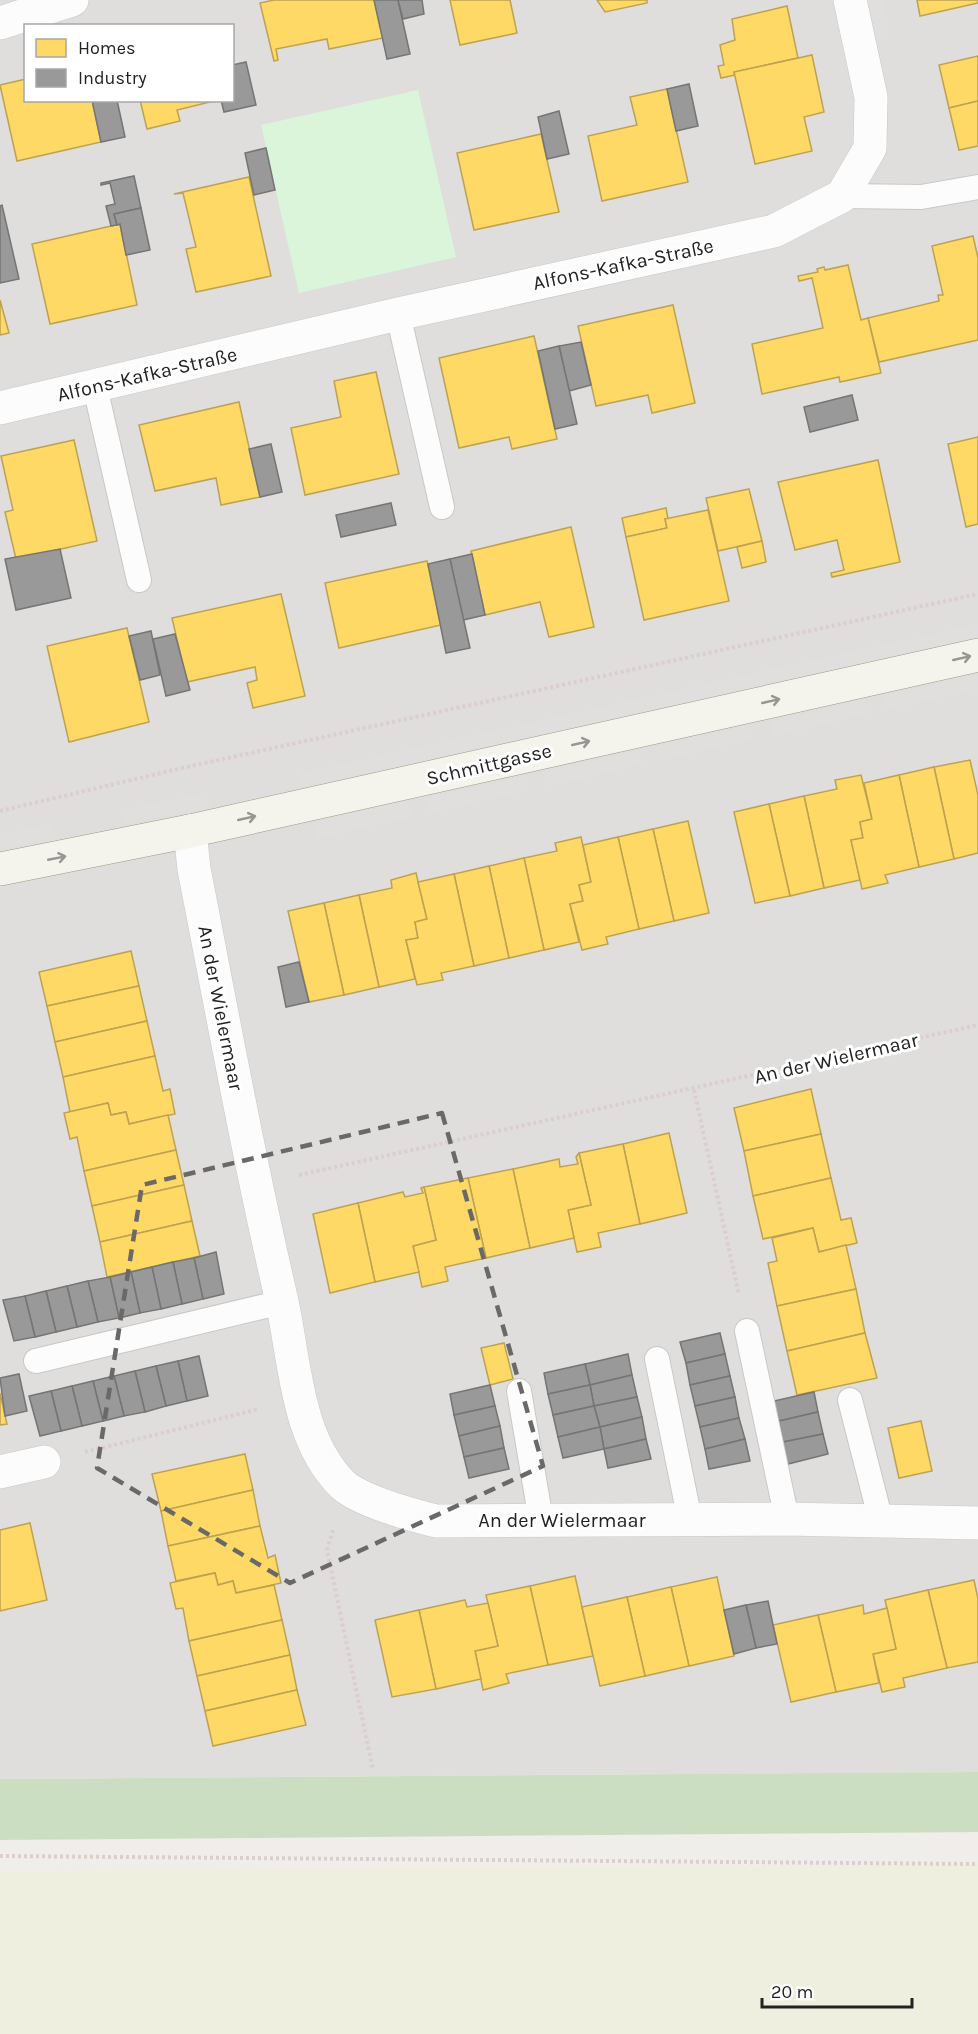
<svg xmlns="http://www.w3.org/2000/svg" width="978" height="2034" viewBox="0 0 978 2034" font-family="Karla,sans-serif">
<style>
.residential{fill:#dfdedc;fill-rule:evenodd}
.farmland{fill:#efefdf}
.forest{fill:#cbdec1}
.park{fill:#daf5da}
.parking{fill:#e0dfde}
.homes{fill:#ffd966;stroke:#bda252;stroke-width:1.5}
.industry{fill:#999;stroke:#757575;stroke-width:1.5}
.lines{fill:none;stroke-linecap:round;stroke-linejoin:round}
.lane-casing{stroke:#c9c8c7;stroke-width:26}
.street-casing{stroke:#c9c8c7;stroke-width:34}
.secondary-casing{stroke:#999a82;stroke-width:34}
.path{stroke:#dccecd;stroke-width:4;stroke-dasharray:3 3;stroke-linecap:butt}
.lane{stroke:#fdfcfc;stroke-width:24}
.street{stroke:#fdfcfc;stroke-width:33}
.secondary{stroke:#f4f4ed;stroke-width:33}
.oneway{stroke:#969692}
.marked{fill:none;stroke:#6a6968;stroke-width:4.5;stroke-dasharray:12 8;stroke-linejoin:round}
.labels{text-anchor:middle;stroke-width:6;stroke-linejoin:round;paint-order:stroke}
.street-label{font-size:20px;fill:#222;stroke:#fff}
</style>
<rect width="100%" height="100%" fill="#f0eeeb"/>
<path class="residential" d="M0,0H978V1772L0,1779ZM26,26H232V100H26Z"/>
<polygon class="farmland" points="978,1864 978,2034 0,2034 0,1871"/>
<polygon class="forest" points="978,1772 978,1832 0,1840 0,1779"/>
<polygon class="park" points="418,90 456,257 299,293 261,125"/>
<g class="parking">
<polygon points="867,0 882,0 888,26 878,44"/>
<polygon points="978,624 978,640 300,790 297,774"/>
<polygon points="978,674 978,689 886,710 883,696"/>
<polygon points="864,700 867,714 772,736 769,722"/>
<polygon points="749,725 753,739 660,761 656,747"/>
<polygon points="638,750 642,764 546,787 543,772"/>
<polygon points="525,776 528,790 429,813 426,798"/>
<polygon points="207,793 210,807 123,824 121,810"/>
<polygon points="408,800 411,817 316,839 313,822"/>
<polygon points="52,823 55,837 0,850 0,835"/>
</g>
<g class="homes">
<polygon points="274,0 374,0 383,38 329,49 327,39 276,49 278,60 274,61 260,3"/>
<polygon points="450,0 510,0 517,33 460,45"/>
<polygon points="597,0 647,0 647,3 605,12"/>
<polygon points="917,0 978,0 978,3 920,16"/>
<polygon points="787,6 798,58 734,72 735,75 721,78 718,66 724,65 720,45 735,40 732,19"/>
<polygon points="812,55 824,112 804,117 812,151 755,164 734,72"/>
<polygon points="978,56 978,101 949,108 939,65"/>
<polygon points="26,79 26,100 92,100 101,142 17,161 0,85"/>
<polygon points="667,89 688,182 602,201 588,136 637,125 630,97"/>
<polygon points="140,100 218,100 177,110 180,121 147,129"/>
<polygon points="978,101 978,146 959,150 949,108"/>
<polygon points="541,134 559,212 474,230 457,153"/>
<polygon points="249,177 271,276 196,292 186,249 196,247 183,193 174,194"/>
<polygon points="120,224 137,305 50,324 32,244"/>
<polygon points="973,236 978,258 978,340 879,362 868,318 939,301 938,295 943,295 932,246"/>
<polygon points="848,265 861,320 868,318 881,373 840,382 839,377 762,394 752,344 823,328 812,278 799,281 798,276 818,272 817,269 824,267 825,270"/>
<polygon points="0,300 9,333 0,335"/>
<polygon points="673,305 695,403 652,413 648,395 596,406 578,326"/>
<polygon points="534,336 557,439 512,449 509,437 459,448 439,358"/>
<polygon points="376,372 399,474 305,495 291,428 341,417 334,381"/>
<polygon points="239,402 260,497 221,505 216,478 155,491 139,425"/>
<polygon points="978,437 978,524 966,527 948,444"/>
<polygon points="74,440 97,541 16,559 5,512 13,510 1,456"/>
<polygon points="878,460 900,562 832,577 831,573 844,570 837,540 795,550 778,482"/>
<polygon points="749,489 762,541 718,551 706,498"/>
<polygon points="666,508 668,519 665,519 667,528 626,537 622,518"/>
<polygon points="708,510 729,601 644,620 626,537 667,528 665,519"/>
<polygon points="571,527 594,627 549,637 540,602 485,615 471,551"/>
<polygon points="762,541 766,562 742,568 737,547"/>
<polygon points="427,561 441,625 339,648 325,583"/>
<polygon points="281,594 305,696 253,708 247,683 257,680 255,667 187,682 172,618"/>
<polygon points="127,628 149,722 69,742 47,646"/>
<polygon points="970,760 978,795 978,853 954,859 934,767"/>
<polygon points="934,767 954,859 919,867 899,775"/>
<polygon points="861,775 872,819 860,822 863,838 851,840 860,880 824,888 804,796 837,789 835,780"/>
<polygon points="899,775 919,867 885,875 888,883 862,889 851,840 863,838 860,822 872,819 864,783"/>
<polygon points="804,796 824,888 790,896 769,804"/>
<polygon points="769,804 790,896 755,903 734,812"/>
<polygon points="688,821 709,913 674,921 653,829"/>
<polygon points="653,829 674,921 639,929 618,837"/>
<polygon points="581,837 591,882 579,885 583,901 570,904 579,942 544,950 524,858 557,851 555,843"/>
<polygon points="618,837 639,929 606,937 608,944 582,950 570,904 583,901 579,885 591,882 583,845"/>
<polygon points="524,858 544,950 509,958 489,866"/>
<polygon points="489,866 509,958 474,966 454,874"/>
<polygon points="416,873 427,919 415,922 418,938 406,940 415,979 379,987 359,895 392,888 391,880"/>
<polygon points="454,874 474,966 441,973 443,980 417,985 406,940 418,938 415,922 427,919 418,882"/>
<polygon points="359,895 379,987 344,995 324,903"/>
<polygon points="324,903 344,995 309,1002 288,911"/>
<polygon points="131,951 139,986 47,1006 39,972"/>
<polygon points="139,986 147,1021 55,1042 47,1006"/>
<polygon points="147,1021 155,1056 63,1077 55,1042"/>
<polygon points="155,1056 163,1091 170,1089 175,1114 129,1124 126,1112 111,1115 108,1103 70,1112 63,1077"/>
<polygon points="811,1089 821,1134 744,1151 734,1108"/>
<polygon points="108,1103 111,1115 126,1112 129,1124 168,1115 176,1150 84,1171 77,1137 70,1139 64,1113"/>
<polygon points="669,1133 687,1213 640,1224 623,1144"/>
<polygon points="821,1134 831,1178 753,1196 744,1151"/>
<polygon points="623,1144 640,1224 598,1233 601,1247 577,1252 568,1210 591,1205 579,1153"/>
<polygon points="176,1150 184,1185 92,1206 84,1171"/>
<polygon points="579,1153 591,1205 568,1210 574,1238 530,1248 513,1169 559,1159 560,1167 578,1164 576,1157"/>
<polygon points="513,1169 530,1248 486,1258 468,1178"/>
<polygon points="468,1178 486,1258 445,1267 448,1281 422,1287 413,1246 436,1240 424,1187"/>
<polygon points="831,1178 841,1220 851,1218 857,1243 819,1252 813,1228 763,1239 753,1196"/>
<polygon points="184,1185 192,1221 100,1242 92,1206"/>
<polygon points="424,1187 436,1240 413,1246 419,1272 375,1282 358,1203 403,1192 405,1197 423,1193 421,1188"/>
<polygon points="358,1203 375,1282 330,1293 313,1214"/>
<polygon points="192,1221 200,1256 107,1277 100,1242"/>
<polygon points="813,1228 819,1252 846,1245 856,1289 777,1306 768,1263 777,1261 772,1238"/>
<polygon points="856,1289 865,1333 787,1351 777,1306"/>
<polygon points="865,1333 877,1378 797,1395 787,1351"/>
<polygon points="504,1343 513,1379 490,1385 481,1348"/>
<polygon points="0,1393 7,1424 0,1425"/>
<polygon points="921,1421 932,1471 899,1478 888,1428"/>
<polygon points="245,1454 253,1490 161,1511 152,1474"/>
<polygon points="253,1490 260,1526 168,1546 161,1511"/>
<polygon points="30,1523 47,1600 0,1611 0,1530"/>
<polygon points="260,1526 268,1558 275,1555 281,1583 236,1593 233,1581 218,1585 215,1573 176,1581 168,1546"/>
<polygon points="215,1573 218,1585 233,1581 236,1593 274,1585 282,1620 189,1641 183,1608 176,1609 170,1583"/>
<polygon points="575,1576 593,1656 548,1665 530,1586"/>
<polygon points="717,1577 734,1656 689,1666 671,1587"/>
<polygon points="974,1580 978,1599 978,1662 947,1668 928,1590"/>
<polygon points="530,1586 548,1665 506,1674 509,1683 483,1690 475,1651 498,1646 486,1595"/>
<polygon points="671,1587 689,1666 645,1676 627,1597"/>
<polygon points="928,1590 947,1668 903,1678 905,1687 882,1692 873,1654 896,1649 885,1600"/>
<polygon points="627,1597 645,1676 600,1686 582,1607"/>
<polygon points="465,1600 467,1607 488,1603 498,1646 475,1651 481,1679 436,1689 419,1610"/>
<polygon points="863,1605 864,1614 887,1608 896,1649 873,1654 879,1683 836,1692 818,1615"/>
<polygon points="419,1610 436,1689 392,1697 375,1620"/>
<polygon points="818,1615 836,1692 791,1702 773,1625"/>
<polygon points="282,1620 290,1655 197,1676 189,1641"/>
<polygon points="290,1655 297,1690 205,1711 197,1676"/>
<polygon points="297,1690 306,1725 213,1746 205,1711"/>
</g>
<g class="industry">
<polygon points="374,0 398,0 410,54 387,59"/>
<polygon points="398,0 422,0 424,14 403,19"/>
<polygon points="246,62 256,105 224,112 221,100 232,100 232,65"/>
<polygon points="689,84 698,126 676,131 667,89"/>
<polygon points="92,100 117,100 125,137 101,142"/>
<polygon points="559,111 569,154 547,159 538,117"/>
<polygon points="266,148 275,190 254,195 245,153"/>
<polygon points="134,176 141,208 114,214 117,225 111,226 106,206 115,204 110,183 101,185 101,183"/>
<polygon points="2,205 19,279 0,283 0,206"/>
<polygon points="141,208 150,250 126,255 120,224 117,225 114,214"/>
<polygon points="581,342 591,385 569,391 559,346"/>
<polygon points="559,346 577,424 555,429 538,351"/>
<polygon points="852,395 858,420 810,432 804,407"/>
<polygon points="271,444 282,492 260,497 249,449"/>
<polygon points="391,503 396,525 341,537 336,515"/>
<polygon points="60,549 71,598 16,610 5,559"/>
<polygon points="472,554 485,615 463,620 450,559"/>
<polygon points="450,559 470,648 446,653 428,564"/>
<polygon points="151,631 160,675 140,680 129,636"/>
<polygon points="175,634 190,690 166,696 153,639"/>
<polygon points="299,962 309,1002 286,1007 278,967"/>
<polygon points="216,1252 224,1294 203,1299 194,1258"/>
<polygon points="194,1258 203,1299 182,1304 173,1262"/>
<polygon points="173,1262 182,1304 161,1309 152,1267"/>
<polygon points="152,1267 161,1309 140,1313 131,1272"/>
<polygon points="131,1272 140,1313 119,1318 110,1277"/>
<polygon points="110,1277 119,1318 98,1322 88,1281"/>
<polygon points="88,1281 98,1322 77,1327 67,1286"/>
<polygon points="67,1286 77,1327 56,1332 46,1291"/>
<polygon points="46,1291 56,1332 35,1337 25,1296"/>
<polygon points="25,1296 35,1337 14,1341 3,1300"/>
<polygon points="720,1333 725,1354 686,1363 680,1342"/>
<polygon points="628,1354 632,1375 590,1385 585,1364"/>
<polygon points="725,1354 730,1376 690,1385 686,1363"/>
<polygon points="199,1356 208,1396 187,1401 178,1361"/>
<polygon points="178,1361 187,1401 166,1406 156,1366"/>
<polygon points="585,1364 590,1385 548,1394 544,1373"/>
<polygon points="156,1366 166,1406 145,1412 135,1371"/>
<polygon points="135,1371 145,1412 124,1416 114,1376"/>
<polygon points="19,1374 27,1411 5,1416 0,1378"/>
<polygon points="632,1375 637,1397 594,1406 590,1385"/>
<polygon points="114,1376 124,1416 103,1421 93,1381"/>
<polygon points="730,1376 735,1397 695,1406 690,1385"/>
<polygon points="93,1381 103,1421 82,1426 72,1386"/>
<polygon points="490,1385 495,1406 454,1415 450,1394"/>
<polygon points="590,1385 594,1406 553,1415 548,1394"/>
<polygon points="72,1386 82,1426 61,1431 51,1391"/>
<polygon points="51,1391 61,1431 40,1436 29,1396"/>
<polygon points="814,1392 818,1412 779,1421 774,1401"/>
<polygon points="637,1397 642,1417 600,1427 594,1406"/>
<polygon points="735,1397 739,1418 700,1427 695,1406"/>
<polygon points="495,1406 500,1426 459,1436 454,1415"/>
<polygon points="594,1406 600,1427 558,1437 553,1415"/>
<polygon points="818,1412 823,1434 783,1442 779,1421"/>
<polygon points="642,1417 646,1439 604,1449 600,1427"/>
<polygon points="739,1418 745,1439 705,1449 700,1427"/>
<polygon points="500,1426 504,1448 464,1457 459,1436"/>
<polygon points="600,1427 604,1449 563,1458 558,1437"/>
<polygon points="823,1434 828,1454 788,1464 783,1442"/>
<polygon points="646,1439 651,1459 608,1468 604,1449"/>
<polygon points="745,1439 750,1461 709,1469 705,1449"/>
<polygon points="504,1448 509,1469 469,1478 464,1457"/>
<polygon points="768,1601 777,1644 756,1648 746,1605"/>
<polygon points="746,1605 756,1648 734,1654 724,1610"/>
</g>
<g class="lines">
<defs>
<g id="lane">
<polyline points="842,196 921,197 978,187"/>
<polyline points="398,314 442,507"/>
<polyline points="95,387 139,580"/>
<polyline points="747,1331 787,1519"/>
<polyline points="657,1359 690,1520"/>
<polyline points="36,1361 282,1302"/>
<polyline points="519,1391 541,1520"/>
<polyline points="850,1400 881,1521"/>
</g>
<g id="street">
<polyline points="0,23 72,0"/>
<polyline points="0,408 398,314 774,231 842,196 870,148 871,97 850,0"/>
<path d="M190,831L194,869C222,1012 248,1155 281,1297C295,1358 295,1438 343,1485C361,1501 412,1515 436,1521L787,1519L978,1523"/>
<polyline points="0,1472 44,1462"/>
</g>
<polyline id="secondary" points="0,869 190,831 978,655"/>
</defs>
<use href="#lane" class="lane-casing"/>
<use href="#street" class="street-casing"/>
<use href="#secondary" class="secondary-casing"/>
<g class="path">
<polyline points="0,811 182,768 978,594"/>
<polyline points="694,1090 739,1295"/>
<polyline points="299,1175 978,1025"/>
<polyline points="85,1452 259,1409"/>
<polyline points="333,1530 327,1550 373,1770"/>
<polyline points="0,1856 978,1864"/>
</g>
<use href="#lane" class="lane"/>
<use href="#street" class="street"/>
<use href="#secondary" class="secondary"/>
</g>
<defs><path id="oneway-shaft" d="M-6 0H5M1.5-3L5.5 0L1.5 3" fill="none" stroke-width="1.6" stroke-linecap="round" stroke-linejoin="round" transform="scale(1.5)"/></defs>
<g class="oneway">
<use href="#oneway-shaft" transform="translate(962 658) rotate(-13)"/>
<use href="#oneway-shaft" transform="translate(771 701) rotate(-13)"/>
<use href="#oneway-shaft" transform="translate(581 743) rotate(-13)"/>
<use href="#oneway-shaft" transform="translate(247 818) rotate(-13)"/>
<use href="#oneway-shaft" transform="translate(57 858) rotate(-11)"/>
</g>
<path class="marked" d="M442,1113L543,1466L290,1583L97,1468L142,1185Z"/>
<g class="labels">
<g class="street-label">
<text transform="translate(623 264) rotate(-12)" y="7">Alfons-Kafka-Straße</text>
<text transform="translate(147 374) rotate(-13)" y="7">Alfons-Kafka-Straße</text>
<text transform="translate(489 764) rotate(-13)" y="7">Schmittgasse</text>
<text transform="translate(221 1008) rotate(79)" y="7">An der Wielermaar</text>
<text transform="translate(836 1058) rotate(-13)" y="7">An der Wielermaar</text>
<text x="562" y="1527">An der Wielermaar</text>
</g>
</g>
<rect x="24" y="24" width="210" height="78" fill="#ffffff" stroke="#a7a7a7" stroke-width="1.5"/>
<rect x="36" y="39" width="30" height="18" fill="#ffd966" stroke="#a7a7a7" stroke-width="1.5"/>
<text x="78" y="54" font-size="18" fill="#222222">Homes</text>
<rect x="36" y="69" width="30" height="18" fill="#999999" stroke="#a7a7a7" stroke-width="1.5"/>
<text x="78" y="84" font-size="18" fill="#222222">Industry</text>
<path d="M762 1998v9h150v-9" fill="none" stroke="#222222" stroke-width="3"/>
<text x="771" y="1998" font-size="18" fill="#222222" stroke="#ffffff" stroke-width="4.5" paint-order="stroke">20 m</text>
</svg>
